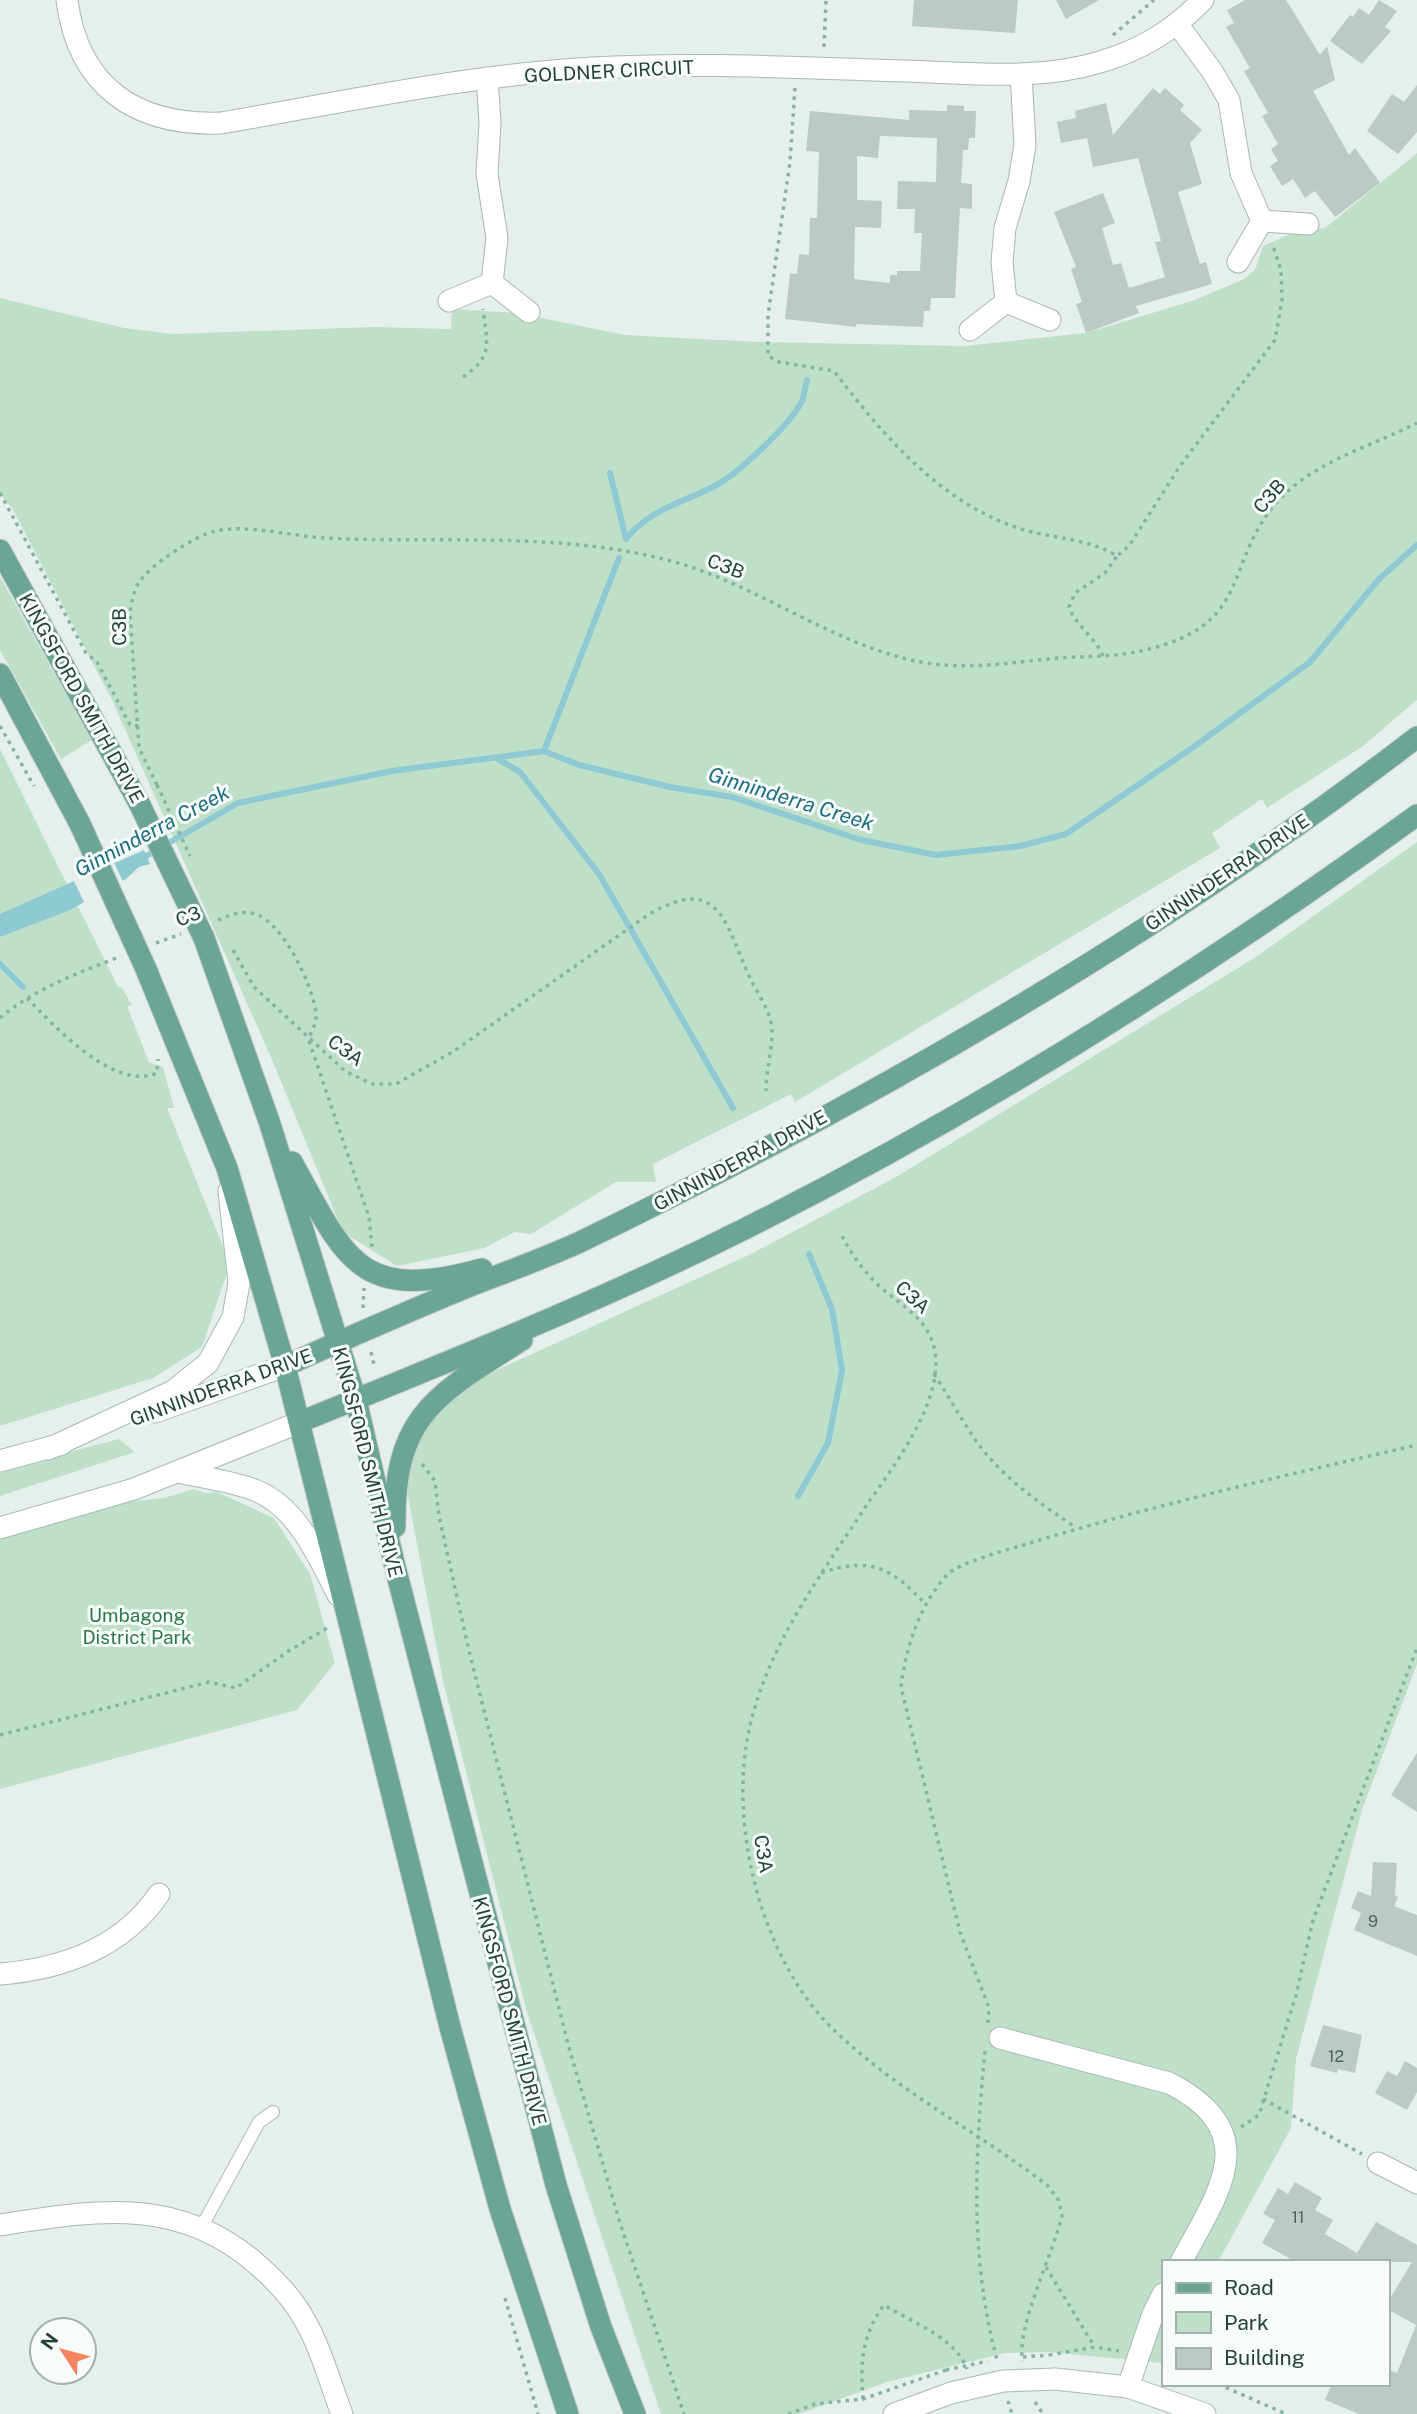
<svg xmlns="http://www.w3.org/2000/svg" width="1417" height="2414" viewBox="0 0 1417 2414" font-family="'Public Sans',sans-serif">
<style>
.green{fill:#bfe0c8}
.water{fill:#8ec9d4}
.pier{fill:#e6efeb}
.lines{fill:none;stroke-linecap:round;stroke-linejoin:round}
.stream{stroke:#8ec9d4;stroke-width:6}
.building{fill:#bbcac4;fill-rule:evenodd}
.lane-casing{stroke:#a8b8b2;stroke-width:14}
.street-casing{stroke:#a8b8b2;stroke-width:23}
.secondary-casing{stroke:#a4bbb3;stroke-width:23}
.primary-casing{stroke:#c2cac8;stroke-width:23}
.path{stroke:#86b3a5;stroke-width:3.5;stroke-dasharray:3.5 5;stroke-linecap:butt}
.lane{stroke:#fff;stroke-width:12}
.street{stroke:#fff;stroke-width:21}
.secondary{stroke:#fff;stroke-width:21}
.primary{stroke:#6aa596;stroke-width:21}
.secondary-bridge-casing{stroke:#a4bbb3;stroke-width:23;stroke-linecap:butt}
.primary-bridge-casing{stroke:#c2cac8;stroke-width:23;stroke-linecap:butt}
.path-bridge{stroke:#86b3a5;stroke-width:3.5;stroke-dasharray:3.5 5;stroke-linecap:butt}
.secondary-bridge{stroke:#fff;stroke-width:21}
.primary-bridge{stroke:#6aa596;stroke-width:21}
.labels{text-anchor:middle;stroke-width:6;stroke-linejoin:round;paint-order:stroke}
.number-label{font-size:16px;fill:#4a645c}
.street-label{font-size:19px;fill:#24423a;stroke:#f7fbf9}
.park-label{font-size:19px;fill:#2d7a4b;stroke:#f7fbf9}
.water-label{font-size:21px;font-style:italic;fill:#1c6f80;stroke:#f7fbf9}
</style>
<rect width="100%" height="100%" fill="#e6efeb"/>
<g class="green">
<polygon points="1417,153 1417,700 1363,746 1267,808 1262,799 1212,833 1220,848 795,1102 791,1094 653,1164 656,1182 616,1182 531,1234 515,1232 484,1248 397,1266 343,1232 270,1055 112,700 12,508 0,494 0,298 124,328 174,334 373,327 451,329 452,309 517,313 625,335 758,342 964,346 1086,333 1192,301 1242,280 1255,270 1263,246 1297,231 1325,228"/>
<polygon points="0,577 92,740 61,759 0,650"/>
<polygon points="0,749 118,987 122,988 132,1005 127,1006 149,1062 163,1067 174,1108 167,1108 230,1264 202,1347 153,1378 0,1426"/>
<path d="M1417,842V1664L1362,1810L1296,2059L1291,2128L1218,2262H1163L1162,2363L1048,2352L1005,2353L887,2382L799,2414H661L527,2012L443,1681L408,1497C406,1438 426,1413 473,1381L751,1254L896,1177L1256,957Z"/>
<polygon points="119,1439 135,1452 0,1496 0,1470"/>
<polygon points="193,1489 205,1493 217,1492 274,1518 310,1574 335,1663 297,1710 0,1789 0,1539 129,1502 164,1498"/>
</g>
<polygon class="water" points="144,850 150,864 139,867 126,879 70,910 0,937 0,914"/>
<polygon class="pier" points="112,858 124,884 86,906 72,877"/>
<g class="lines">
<g class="stream">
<polyline points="610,473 626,539"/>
<path d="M626,539C649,510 681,503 713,487C736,476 791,424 802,401C804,395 805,387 807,380"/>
<polyline points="544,751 619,558"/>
<polyline points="498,759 520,772 599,874 733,1108"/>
<polyline points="141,859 238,803 392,771 544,751 579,765 670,787 732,797 861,840 936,855 1020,846 1066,834 1192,748 1310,662 1379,579 1417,545"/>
<polyline points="0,964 23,987"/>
<polyline points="798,1496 828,1443 842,1370 832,1309 809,1254"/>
</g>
</g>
<g class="building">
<polygon points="914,0 1018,0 1015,33 912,26"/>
<polygon points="1056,0 1099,0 1066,19"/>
<polygon points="1245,0 1286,0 1320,55 1327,46 1335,80 1313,91 1349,155 1355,148 1380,183 1335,217 1315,191 1305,198 1293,179 1282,186 1270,166 1278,161 1271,149 1278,144 1262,116 1268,113 1244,71 1250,68 1226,27 1234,23 1227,10"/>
<polygon points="1379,0 1397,11 1385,27 1391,31 1362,64 1330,41 1350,15 1353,17 1359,8 1369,15"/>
<polygon points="1417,85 1417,132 1398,154 1367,131 1392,94 1404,102"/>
<polygon points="1153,88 1160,94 1165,88 1184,105 1180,110 1202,130 1190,143 1202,184 1178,192 1200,264 1206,262 1212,284 1136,306 1139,313 1086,333 1076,304 1082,302 1071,269 1076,267 1054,212 1103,193 1115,223 1102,228 1113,265 1121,263 1129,288 1165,277 1155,242 1161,241 1138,158 1093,167 1087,138 1061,143 1057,122 1076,118 1075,111 1106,103 1113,135"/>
<path d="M947,105L964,106V111H976L975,138H969L968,150H963L961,183L972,184V209L960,208L955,298H931L930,311H924L923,327L856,324V327L785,319L790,273L797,274L799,254L809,255L810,218H817L819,152L806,151L810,111L909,120V110L947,111ZM880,136L937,138L936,182L898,181L897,209H915L914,233H922L920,271H897V275H890V283L854,279L855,227L881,228L882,201L857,200V156L878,158Z"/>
<polygon points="1417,1753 1417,1812 1391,1795"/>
<polygon points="1373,1862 1397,1863 1395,1896 1398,1897 1394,1906 1417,1915 1417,1956 1354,1930 1361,1913 1351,1908 1358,1891 1371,1896"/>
<polygon points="1323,2025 1362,2035 1355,2073 1338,2069 1337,2073 1310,2066"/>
<polygon points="1405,2061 1417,2068 1417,2092 1407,2110 1375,2093 1387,2071 1397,2076"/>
<polygon points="1295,2182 1322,2198 1315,2210 1333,2220 1325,2234 1357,2253 1376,2222 1417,2245 1417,2414 1359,2414 1325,2400 1332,2384 1387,2384 1387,2369 1397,2373 1416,2325 1387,2309 1387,2304 1412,2262 1296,2262 1262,2243 1275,2220 1263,2214 1278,2188 1288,2194"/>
</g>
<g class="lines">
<defs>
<polyline id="lane" points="201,2228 259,2122 273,2112"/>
<g id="street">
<path d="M67,0C78,87 136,126 221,123C344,102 468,75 593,68C696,62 802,68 905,71C970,73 1038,81 1100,62C1142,50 1173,30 1203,0"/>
<polyline points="1178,25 1212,71 1229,100 1241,173 1262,221 1238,262"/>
<polyline points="1262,221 1308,224"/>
<polyline points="492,283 529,312"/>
<polyline points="449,301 492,283 497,238 487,174 490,122 487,78"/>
<polyline points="1006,302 1050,320"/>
<polyline points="970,330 1006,302 1002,262 1005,228 1019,181 1025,145 1021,74"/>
<path d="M0,1974C63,1969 123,1947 159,1894"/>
<path d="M1000,2038L1169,2083C1265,2132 1219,2191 1181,2262"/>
<polyline points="1378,2163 1417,2183"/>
<path d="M0,2225C96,2210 180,2195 259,2266C276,2281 293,2299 304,2319C321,2348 330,2383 342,2414"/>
<polyline points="1128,2387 1153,2314 1163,2294"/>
</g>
<g id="secondary">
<polyline points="155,1412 285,1366"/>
<polyline points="48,1449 173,1391 208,1363 233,1317 239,1283 229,1191"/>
<polyline points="0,1461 62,1444"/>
<path d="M178,1472C204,1478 233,1481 257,1491C298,1508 319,1558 338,1595"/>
<polyline points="0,1528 134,1489 300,1422"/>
<polyline points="1055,2379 1128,2387 1205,2414"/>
<polyline points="894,2414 951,2393"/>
</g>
<g id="primary">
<polyline points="0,550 139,803"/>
<polyline points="0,674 80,824"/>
<polyline points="204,938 270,1124 356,1400 395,1567 556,2185 601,2327 635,2414"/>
<polyline points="146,969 227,1168 285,1366 450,2027 500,2209 568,2414"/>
<path d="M292,1162C346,1259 358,1303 482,1269"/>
<path d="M285,1366C345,1339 404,1313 465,1288C503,1273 543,1259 580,1242C873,1100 1159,936 1417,737"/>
<path d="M300,1422C438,1366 578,1310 712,1245C960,1124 1194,977 1417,815"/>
<path d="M395,1527C393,1415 436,1395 522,1340"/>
</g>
</defs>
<use href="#lane" class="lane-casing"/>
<use href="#street" class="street-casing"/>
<use href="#secondary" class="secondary-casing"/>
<use href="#primary" class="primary-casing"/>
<g class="path">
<polyline points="1113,35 1154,0"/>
<polyline points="824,47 826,0"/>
<path d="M795,88L790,162L768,315V356L779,362L834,371C881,433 938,500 1015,527C1049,539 1086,537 1117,556L1129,546L1180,466L1275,340L1282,300L1281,270L1272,243"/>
<path d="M463,377C494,356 487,343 483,309"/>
<polyline points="0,493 86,653 97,662 130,725 138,726"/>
<path d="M1103,656C1095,637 1076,626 1069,607L1075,593L1105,573L1117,556"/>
<polyline points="0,726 34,786"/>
<path d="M157,785L139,748L130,612C132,602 133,592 138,584C148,566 195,536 215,531C246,524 291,536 324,538C442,544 563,530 678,563C764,588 839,649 927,663C970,670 1015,662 1058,658C1087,656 1117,657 1145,650C1254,625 1222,564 1278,501C1313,462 1372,446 1417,423"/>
<path d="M218,920C230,915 242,910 255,914C283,922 313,986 316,1013C317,1023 312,1031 308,1039"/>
<polyline points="156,943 181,934"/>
<path d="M233,950L254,987L345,1071L372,1084H396L454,1051L648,915C720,872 725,924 750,978C758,995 772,1012 772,1032C772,1052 766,1071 766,1091"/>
<path d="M27,998C54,1026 115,1092 157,1073L158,1059"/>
<path d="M0,1018C34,989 78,973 119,957"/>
<polyline points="309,1041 369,1217 372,1247"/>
<path d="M842,1236C851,1253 862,1269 876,1283C899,1305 929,1317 935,1352C943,1404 892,1468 864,1509C820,1576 768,1646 750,1726C727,1823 761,1960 834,2030C897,2091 978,2132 1047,2185L1058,2199L1062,2215C1055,2249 1014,2332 1023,2361"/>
<polyline points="363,1308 364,1288"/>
<polyline points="371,1352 374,1365"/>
<path d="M934,1374C948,1395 960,1417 974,1438C1000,1476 1038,1502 1075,1527"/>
<polyline points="422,1464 435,1481 439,1516 469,1651 568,2044 620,2223 684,2414"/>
<path d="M821,1573C870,1556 893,1568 926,1605"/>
<polyline points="0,1735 209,1682 236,1688 287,1652 329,1627"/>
<path d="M988,2023L989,2008L960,1932L901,1687C905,1649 920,1604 947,1575C959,1562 1011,1549 1030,1543C1157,1504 1288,1475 1417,1445"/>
<path d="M985,2051C975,2157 969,2259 998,2363"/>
<polyline points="1263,2099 1362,2154"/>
<polyline points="1241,2127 1259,2115 1296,1995 1313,1920 1417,1648"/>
<polyline points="1046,2267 1094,2346"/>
<polyline points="505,2298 538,2414"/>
<polyline points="1049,2355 1095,2347 1119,2351"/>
<polyline points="1218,2384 1286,2414"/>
<path d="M863,2399C860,2362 862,2335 884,2305C910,2321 957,2339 967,2369"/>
<polyline points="1008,2401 1012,2414"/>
<polyline points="1035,2402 1043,2414"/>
<polyline points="788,2414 815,2404 863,2399 946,2370"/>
</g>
<use href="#lane" class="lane"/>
<use href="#street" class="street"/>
<use href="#secondary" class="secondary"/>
<use href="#primary" class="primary"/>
<defs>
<polyline id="secondary-bridge" points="951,2393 1003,2381 1055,2379"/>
<g id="primary-bridge">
<polyline points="139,803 204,938"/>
<polyline points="80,824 146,969"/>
</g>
</defs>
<use href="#secondary-bridge" class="secondary-bridge-casing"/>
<use href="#primary-bridge" class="primary-bridge-casing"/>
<g class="path-bridge">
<polyline points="157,785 190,856"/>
<polyline points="1023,2357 1049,2355"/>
<polyline points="946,2370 988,2361"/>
</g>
<use href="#secondary-bridge" class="secondary-bridge"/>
<use href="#primary-bridge" class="primary-bridge"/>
</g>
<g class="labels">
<g class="number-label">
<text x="1373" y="1927">9</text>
<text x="1336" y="2062">12</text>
<text x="1298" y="2223">11</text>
</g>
<g class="street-label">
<text transform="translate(609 71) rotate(-3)" y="7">GOLDNER CIRCUIT</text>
<text transform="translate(1269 496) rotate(-49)" y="7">C3B</text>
<text transform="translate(726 566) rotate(21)" y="7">C3B</text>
<text transform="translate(119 627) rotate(-91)" y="7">C3B</text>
<text transform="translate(82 698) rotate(61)" y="7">KINGSFORD SMITH DRIVE</text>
<text transform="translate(1227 872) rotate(-34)" y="7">GINNINDERRA DRIVE</text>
<text transform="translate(188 916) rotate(-21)" y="7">C3</text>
<text transform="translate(346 1050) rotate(36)" y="7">C3A</text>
<text transform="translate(740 1160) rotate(-28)" y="7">GINNINDERRA DRIVE</text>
<text transform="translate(913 1297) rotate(42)" y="7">C3A</text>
<text transform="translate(221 1387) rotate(-20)" y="7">GINNINDERRA DRIVE</text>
<text transform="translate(368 1462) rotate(76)" y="7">KINGSFORD SMITH DRIVE</text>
<text transform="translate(764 1854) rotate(81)" y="7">C3A</text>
<text transform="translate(510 2011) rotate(75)" y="7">KINGSFORD SMITH DRIVE</text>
</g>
<g class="park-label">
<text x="137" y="1622">Umbagong<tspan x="137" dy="22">District Park</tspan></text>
</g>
<g class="water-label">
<text transform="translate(791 799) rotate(17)" y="7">Ginninderra Creek</text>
<text transform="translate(152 831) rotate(-28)" y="7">Ginninderra Creek</text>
</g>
</g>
<rect x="1162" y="2260" width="228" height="126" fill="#f7fbf9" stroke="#a3b1ad" stroke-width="2"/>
<rect x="1176" y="2283" width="35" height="10" fill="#6aa596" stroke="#a3b1ad" stroke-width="2"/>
<text x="1224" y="2295" font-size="21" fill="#24423a">Road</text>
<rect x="1176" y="2312" width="35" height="21" fill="#bfe0c8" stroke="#a3b1ad" stroke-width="2"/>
<text x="1224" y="2330" font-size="21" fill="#24423a">Park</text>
<rect x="1176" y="2348" width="35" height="21" fill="#bbcac4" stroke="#a3b1ad" stroke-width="2"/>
<text x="1224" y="2365" font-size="21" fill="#24423a">Building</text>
<g transform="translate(63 2351) rotate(306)"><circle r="33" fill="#f7fbf9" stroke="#a3b1ad" stroke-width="2"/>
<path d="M0-5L12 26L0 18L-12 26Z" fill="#f4845f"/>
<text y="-10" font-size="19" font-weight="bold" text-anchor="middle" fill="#24423a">N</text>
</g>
</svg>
